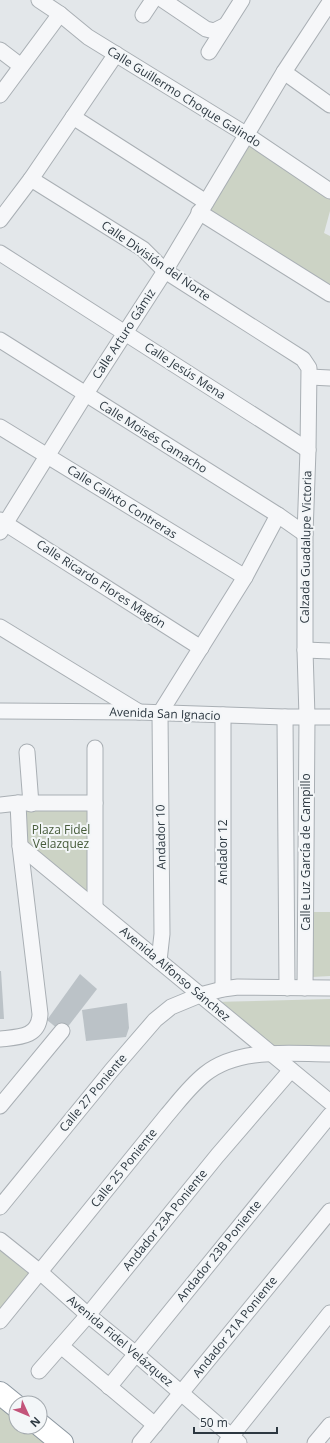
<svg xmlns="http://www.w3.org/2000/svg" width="330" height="1443" viewBox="0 0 330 1443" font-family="'Open Sans',sans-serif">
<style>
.green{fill:#ccd3c5}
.building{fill:#bbc2c7}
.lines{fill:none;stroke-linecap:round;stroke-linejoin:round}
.minor-casing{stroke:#a9afb4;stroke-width:17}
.highway-casing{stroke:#8c97a0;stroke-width:24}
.minor{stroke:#f6f7f9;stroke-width:15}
.highway{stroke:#fff;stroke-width:22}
.labels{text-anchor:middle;stroke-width:4;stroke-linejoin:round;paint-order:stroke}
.street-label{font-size:12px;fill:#2d3841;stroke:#f3f6f8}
.park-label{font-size:12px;fill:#475c3b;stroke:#f3f6f8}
</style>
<rect width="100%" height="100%" fill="#e3e7ea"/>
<g class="green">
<polygon points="249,140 330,194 330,211 324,233 330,236 330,285 208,209"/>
<polygon points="18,803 95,803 95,907 20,846"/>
<polygon points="312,912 330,912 330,976 312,977"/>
<polygon points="330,999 330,1046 266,1046 212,1002"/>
<polygon points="0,1242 39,1272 0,1320"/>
<polygon points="0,1394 16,1407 16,1427 40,1427 60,1443 0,1443"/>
</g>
<g class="building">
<polygon points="0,971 1,971 4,1019 0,1019"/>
<polygon points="80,974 97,989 63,1033 47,1020"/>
<polygon points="127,1003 129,1028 126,1037 86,1041 82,1010"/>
</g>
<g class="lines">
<defs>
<g id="minor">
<polyline points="39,0 60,14 88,37 247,135 330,191"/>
<polyline points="163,0 206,29 214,31 226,25"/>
<polyline points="143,15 153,0"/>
<polyline points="0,50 21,66"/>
<polyline points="209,52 242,0"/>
<polyline points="284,72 330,105"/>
<polyline points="0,95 60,14"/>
<polyline points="73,117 206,202"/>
<polyline points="31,179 143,249 165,271 303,359 309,368 308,450 305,534 305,650 307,717 305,988"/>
<polyline points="199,212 330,294"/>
<polyline points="0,220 31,179 116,54"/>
<polyline points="0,253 308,450"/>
<polyline points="0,340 278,515 305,534"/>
<polyline points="310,377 330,378"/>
<polyline points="0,427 245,577"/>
<polyline points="0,520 201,648"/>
<polyline points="0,532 85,395 165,271 284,72 330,2"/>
<polyline points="0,627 139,712"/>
<polyline points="305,650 330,651"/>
<polyline points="0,711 139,712 285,717 330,717"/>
<polyline points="160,713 245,577 278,515"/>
<polyline points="223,715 223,989"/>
<polyline points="285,717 287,988"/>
<polyline points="95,748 95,907"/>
<polyline points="27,752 31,804"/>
<polyline points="0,805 18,803 95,803"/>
<polyline points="20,846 330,1102"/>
<polyline points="159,961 162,934 160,713"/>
<path d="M0,1039C18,1037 39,1038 40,1014L20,846L18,803"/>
<polyline points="0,1106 62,1031"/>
<polyline points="0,1207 111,1071 155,1020 171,1007 200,995 223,989 238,987 330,988"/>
<polyline points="0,1240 40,1272 88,1315 136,1354 239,1443"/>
<path d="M0,1321L167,1115C179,1101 190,1086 205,1074C239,1047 289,1054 330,1054"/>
<polyline points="61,1346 155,1425"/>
<polyline points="39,1371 88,1315 217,1156 291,1070"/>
<polyline points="109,1387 330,1115"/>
<polyline points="140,1443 330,1211"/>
<polyline points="226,1443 330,1313"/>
<polyline points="315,1443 330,1425"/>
</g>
<g id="highway">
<polyline points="0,1393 16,1406"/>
<polyline points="40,1425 62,1443"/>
</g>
</defs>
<use href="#minor" class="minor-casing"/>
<use href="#highway" class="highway-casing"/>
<use href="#minor" class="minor"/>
<use href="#highway" class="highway"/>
</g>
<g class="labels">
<g class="street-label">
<text transform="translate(184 97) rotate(32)" y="4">Calle Guillermo Choque Galindo</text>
<text transform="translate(156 261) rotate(35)" y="4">Calle División del Norte</text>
<text transform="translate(124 334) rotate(-57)" y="4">Calle Arturo Gámiz</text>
<text transform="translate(185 371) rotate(33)" y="4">Calle Jesús Mena</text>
<text transform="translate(153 437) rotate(32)" y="4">Calle Moisés Camacho</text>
<text transform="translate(122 502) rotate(32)" y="4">Calle Calixto Contreras</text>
<text transform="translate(306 547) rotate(-89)" y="4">Calzada Guadalupe Victoria</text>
<text transform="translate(101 584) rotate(33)" y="4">Calle Ricardo Flores Magón</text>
<text transform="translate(165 714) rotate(2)" y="4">Avenida San Ignacio</text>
<text transform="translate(161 837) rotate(-91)" y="4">Andador 10</text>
<text transform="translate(223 852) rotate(-90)" y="4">Andador 12</text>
<text transform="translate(306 852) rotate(-90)" y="4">Calle Luz García de Campillo</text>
<text transform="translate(175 974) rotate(40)" y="4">Avenida Alfonso Sánchez</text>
<text transform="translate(93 1093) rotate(-50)" y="4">Calle 27 Poniente</text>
<text transform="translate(124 1168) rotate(-51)" y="4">Calle 25 Poniente</text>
<text transform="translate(165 1220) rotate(-51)" y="4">Andador 23A Poniente</text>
<text transform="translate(219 1251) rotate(-51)" y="4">Andador 23B Poniente</text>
<text transform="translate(235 1327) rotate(-51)" y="4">Andador 21A Poniente</text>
<text transform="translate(120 1341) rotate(40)" y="4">Avenida Fidel Velázquez</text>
</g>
<g class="park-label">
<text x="61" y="834">Plaza Fidel<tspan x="61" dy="14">Velazquez</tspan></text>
</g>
</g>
<g transform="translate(28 1415) rotate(134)"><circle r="19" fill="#f3f6f8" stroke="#a4aaaf"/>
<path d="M0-3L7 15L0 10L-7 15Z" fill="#c3547a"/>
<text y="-6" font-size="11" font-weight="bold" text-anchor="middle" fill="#2d3841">N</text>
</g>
<path d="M194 1427v6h83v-6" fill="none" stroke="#2d3841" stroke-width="2"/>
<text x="200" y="1427" font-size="12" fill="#2d3841" stroke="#f3f6f8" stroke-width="3" paint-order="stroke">50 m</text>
</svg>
